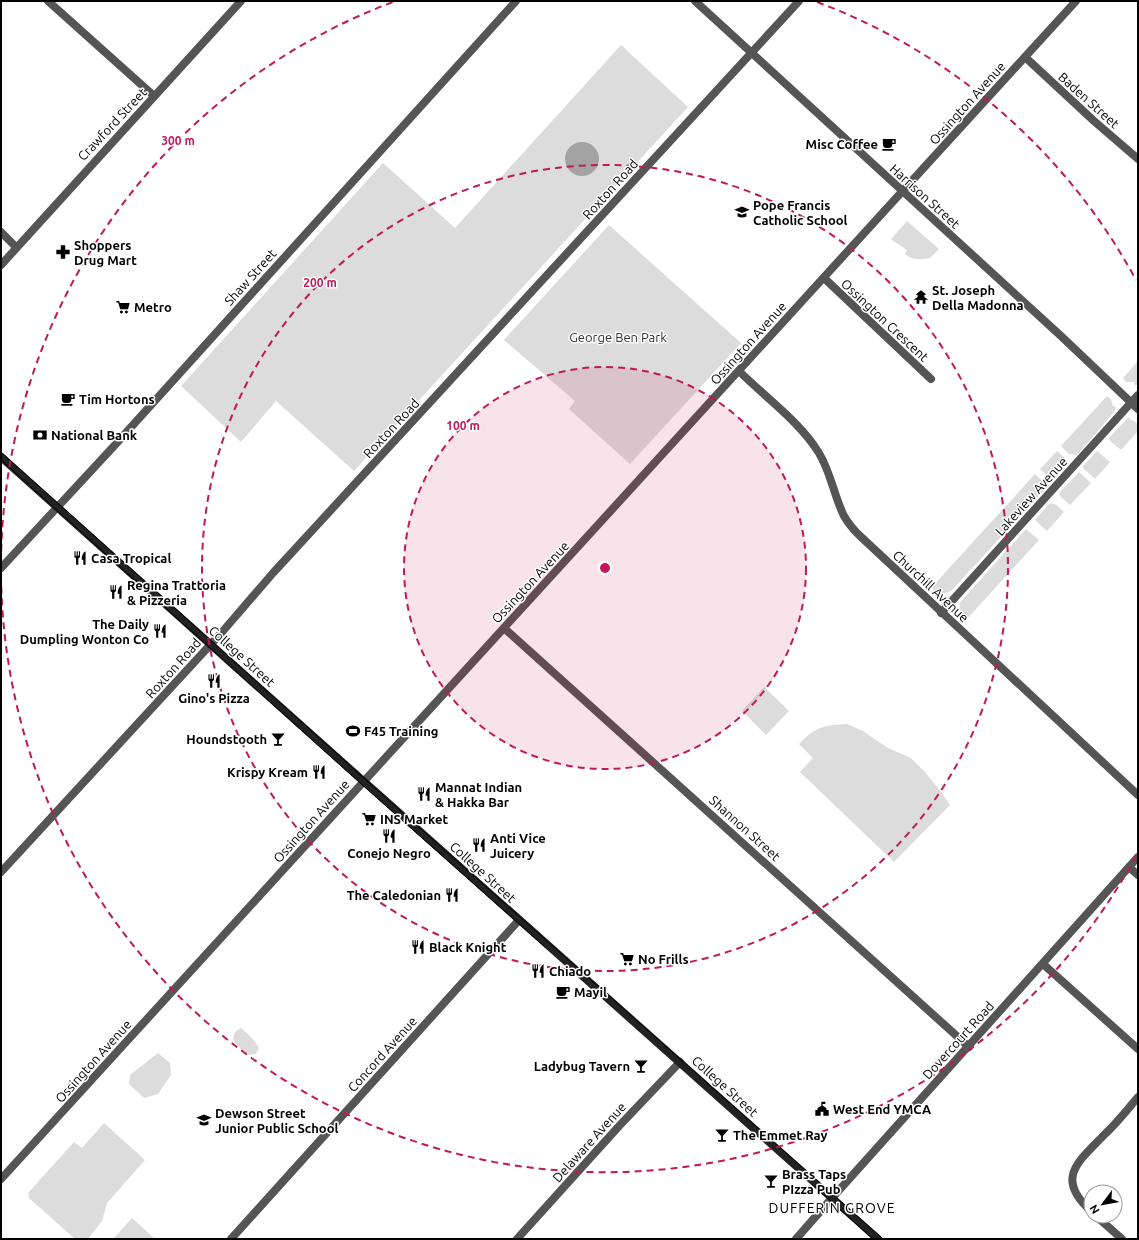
<svg xmlns="http://www.w3.org/2000/svg" width="1139" height="1240" viewBox="0 0 1139 1240" font-family="Ubuntu,sans-serif">
<style>
.green{fill:#dcdcdc}
.water{fill:#a3a3a3}
.lines{fill:none;stroke-linecap:round;stroke-linejoin:round}
.minor{stroke:#555;stroke-width:8}
.tertiary{stroke:#555;stroke-width:8}
.secondary{stroke:#222;stroke-width:8}
.tram{stroke:#000;stroke-width:1}
.ring{fill:none;stroke:#c2185b;stroke-width:2;stroke-dasharray:7 5}
.labels{text-anchor:middle;stroke-width:3;stroke-linejoin:round;paint-order:stroke}
.street-label{font-size:13px;fill:#000;stroke:#fff}
.poi-label{font-size:13px;font-weight:bold;fill:#000;stroke:#fff;text-anchor:start}
.park-label{font-size:13px;fill:#333;stroke:#fff}
.neighbourhood-label{font-size:14px;letter-spacing:1px;fill:#000;stroke:#fff}
.centre{fill:#c2185b;stroke:#fff;stroke-width:2}
.ring-label{font-size:12px;text-anchor:middle;font-weight:bold;fill:#c2185b;stroke:#fff;stroke-width:3;stroke-linejoin:round;paint-order:stroke}
</style>
<rect width="100%" height="100%" fill="#fff"/>
<g class="green">
<polygon points="621,45 688,107 354,471 276,401 241,442 181,386 383,163 455,228"/>
<path d="M907,221L939,249L930,258C922,260 911,260 905,254L907,250L891,239Z"/>
<polygon points="609,225 741,343 630,464 569,409 575,401 504,340"/>
<polygon points="1138,361 1138,384 1135,386 1134,382 1126,382 1123,378"/>
<polygon points="1107,396 1111,399 1113,406 1116,407 1114,412 1077,455 1069,454 1061,446"/>
<polygon points="1129,417 1130,420 1132,420 1138,424 1138,431 1121,450 1108,439"/>
<polygon points="1057,451 1067,460 1068,464 1055,478 1050,479 1040,469"/>
<polygon points="1097,451 1110,462 1095,479 1082,467"/>
<polygon points="1079,472 1091,483 1070,505 1061,497 1059,493"/>
<path d="M1035,474L1042,481L1044,490L952,590C945,595 938,593 931,588Z"/>
<polygon points="1050,503 1055,504 1064,512 1047,531 1035,520"/>
<polygon points="1026,529 1039,540 966,620 962,612 959,613 960,603 963,599"/>
<polygon points="764,687 789,711 766,735 742,711"/>
<path d="M847,724L863,731L888,748L911,758L925,772L942,793L950,805L894,862L800,772L813,758L799,744C815,727 824,725 847,724Z"/>
<path d="M241,1028L252,1038L259,1048L256,1054L246,1055L233,1040C234,1034 235,1030 241,1028Z"/>
<polygon points="158,1053 170,1063 171,1075 158,1094 144,1098 129,1084 130,1075"/>
<polygon points="104,1123 145,1160 107,1203 102,1221 88,1239 75,1239 29,1198 28,1193 74,1142 82,1148"/>
<polygon points="132,1218 155,1239 113,1239"/>
</g>
<circle class="water" cx="582" cy="159" r="17"/>
<g class="lines">
<g class="minor">
<polyline points="48,1 154,96"/>
<polyline points="695,1 1061,336 1138,409"/>
<polyline points="1025,57 1094,121 1138,159"/>
<polyline points="1,232 16,247"/>
<polyline points="1,265 241,1"/>
<polyline points="824,278 931,379"/>
<path d="M739,371C766,398 799,421 819,453C831,473 834,496 844,516C848,523 853,529 859,535L1138,795"/>
<polyline points="1,568 114,446 516,1"/>
<polyline points="941,613 1138,395"/>
<polyline points="504,628 969,1047"/>
<polyline points="1129,867 1138,875"/>
<polyline points="1,872 223,631 273,573 799,1"/>
<polyline points="1043,964 1138,1049"/>
<polyline points="832,1198 1138,857"/>
<path d="M1091,1211C1054,1178 1079,1161 1105,1134C1117,1123 1127,1110 1138,1097"/>
<polyline points="1096,1216 1122,1239"/>
<polyline points="231,1239 519,920"/>
<polyline points="517,1239 620,1125 680,1062"/>
</g>
<g class="tertiary">
<polyline points="1,1179 1076,1"/>
<polyline points="796,1239 832,1198"/>
</g>
<polyline class="secondary" points="1,457 351,770 878,1239"/>
<g class="tram">
<polyline points="1,452 404,814 883,1239"/>
<polyline points="1,460 349,773 545,947"/>
<polyline points="813,1185 873,1239"/>
</g>
</g>
<circle cx="605" cy="568" r="201" fill="#c2185b" fill-opacity=".12"/>
<g class="ring">
<circle cx="605" cy="568" r="201"/>
<circle cx="605" cy="568" r="403"/>
<path d="M1136 856A604 604 0 0 1 1 573M1 563A604 604 0 0 1 393 2M817 2A604 604 0 0 1 1136 280"/>
</g>
<defs>
<symbol id="cafe-bare" viewBox="-9 -9 18 18"><path d="M-5.5-4.5H6V0H3Q3 3.5 0 3.5H-2.5Q-5.5 3.5-5.5 0ZM3-3.2v2h1.7v-2ZM-6 4.5H4V6H-6Z" fill="#000" stroke="#fff" stroke-width="2.5" paint-order="stroke"/></symbol>
<symbol id="school-bare" viewBox="-9 -9 18 18"><path d="M0-5L7-2L0 1L-7-2ZM-4 1L0 2.5L4 1V4Q0 6-4 4Z" fill="#000" stroke="#fff" stroke-width="2.5" paint-order="stroke"/></symbol>
<symbol id="pharmacy-bare" viewBox="-9 -9 18 18"><path d="M-2-6h4v4h4v4h-4v4h-4v-4h-4v-4h4Z" fill="#000" stroke="#fff" stroke-width="2.5" paint-order="stroke"/></symbol>
<symbol id="temple-bare" viewBox="-9 -9 18 18"><path d="M0-6L5-2H3V0L6.5 2.5H4V6H1.5V3h-3V6H-4V2.5H-6.5L-3 0V-2H-5Z" fill="#000" stroke="#fff" stroke-width="2.5" paint-order="stroke"/></symbol>
<symbol id="supermarket-bare" viewBox="-9 -9 18 18"><path d="M-6-5.5h2.5l.6 2H6L4.5 2H-2.5L-4.4-4H-6ZM-1.5 3.2a1.3 1.3 0 1 0 .1 0ZM3 3.2a1.3 1.3 0 1 0 .1 0Z" fill="#000" stroke="#fff" stroke-width="2.5" paint-order="stroke"/></symbol>
<symbol id="bank-bare" viewBox="-9 -9 18 18"><path d="M-6-4H6V4H-6ZM0-2.3a2.3 2.3 0 1 0 0 4.6a2.3 2.3 0 1 0 0-4.6Z" fill="#000" stroke="#fff" stroke-width="2.5" paint-order="stroke"/></symbol>
<symbol id="restaurant-bare" viewBox="-9 -9 18 18"><path d="M-5-6h1v4h1v-4h1v4h1v-4h1v5L-1.5 .5V6h-2V.5L-5-1ZM5-6V6H3V1.5H1.5Q1.5-4 5-6Z" fill="#000" stroke="#fff" stroke-width="2.5" paint-order="stroke"/></symbol>
<symbol id="stadium-bare" viewBox="-9 -9 18 18"><path d="M0-5a6.5 5 0 1 0 0 10a6.5 5 0 1 0 0-10ZM-3.5-1.8h7v3.6h-7Z" fill="#000" stroke="#fff" stroke-width="2.5" paint-order="stroke"/></symbol>
<symbol id="bar-bare" viewBox="-9 -9 18 18"><path d="M-6-5H6L.8 .8V4.5H3.5V6h-7V4.5H-.8V.8Z" fill="#000" stroke="#fff" stroke-width="2.5" paint-order="stroke"/></symbol>
<symbol id="civic-bare" viewBox="-9 -9 18 18"><path d="M-.6-6.5H3V-4.5H.6V-3L4-1V1h2V6H-6V1h2V-1L-.6-3ZM-1.2 2.5V6h2.4V2.5Z" fill="#000" stroke="#fff" stroke-width="2.5" paint-order="stroke"/></symbol>
</defs>
<g fill-rule="evenodd">
<use href="#cafe-bare" x="879" y="134" width="20" height="20"/>
<use href="#school-bare" x="732" y="202" width="20" height="20"/>
<use href="#pharmacy-bare" x="53" y="242" width="20" height="20"/>
<use href="#temple-bare" x="911" y="287" width="20" height="20"/>
<use href="#supermarket-bare" x="113" y="297" width="20" height="20"/>
<use href="#cafe-bare" x="58" y="389" width="20" height="20"/>
<use href="#bank-bare" x="30" y="425" width="20" height="20"/>
<use href="#restaurant-bare" x="70" y="548" width="20" height="20"/>
<use href="#restaurant-bare" x="106" y="582" width="20" height="20"/>
<use href="#restaurant-bare" x="150" y="621" width="20" height="20"/>
<use href="#restaurant-bare" x="204" y="671" width="20" height="20"/>
<use href="#stadium-bare" x="343" y="721" width="20" height="20"/>
<use href="#bar-bare" x="268" y="729" width="20" height="20"/>
<use href="#restaurant-bare" x="309" y="762" width="20" height="20"/>
<use href="#restaurant-bare" x="414" y="784" width="20" height="20"/>
<use href="#supermarket-bare" x="359" y="809" width="20" height="20"/>
<use href="#restaurant-bare" x="379" y="826" width="20" height="20"/>
<use href="#restaurant-bare" x="469" y="835" width="20" height="20"/>
<use href="#restaurant-bare" x="442" y="885" width="20" height="20"/>
<use href="#restaurant-bare" x="408" y="937" width="20" height="20"/>
<use href="#supermarket-bare" x="617" y="949" width="20" height="20"/>
<use href="#restaurant-bare" x="528" y="961" width="20" height="20"/>
<use href="#cafe-bare" x="553" y="982" width="20" height="20"/>
<use href="#bar-bare" x="631" y="1056" width="20" height="20"/>
<use href="#civic-bare" x="812" y="1099" width="20" height="20"/>
<use href="#school-bare" x="194" y="1110" width="20" height="20"/>
<use href="#bar-bare" x="712" y="1125" width="20" height="20"/>
<use href="#bar-bare" x="761" y="1171" width="20" height="20"/>
</g>
<g class="labels">
<g class="street-label">
<text transform="translate(1089 100) rotate(42)" y="5">Baden Street</text>
<text transform="translate(967 103) rotate(-48)" y="5">Ossington Avenue</text>
<text transform="translate(112 124) rotate(-47)" y="5">Crawford Street</text>
<text transform="translate(610 189) rotate(-48)" y="5">Roxton Road</text>
<text transform="translate(925 196) rotate(42)" y="5">Harrison Street</text>
<text transform="translate(250 277) rotate(-48)" y="5">Shaw Street</text>
<text transform="translate(885 320) rotate(43)" y="5">Ossington Crescent</text>
<text transform="translate(748 343) rotate(-48)" y="5">Ossington Avenue</text>
<text transform="translate(391 428) rotate(-47)" y="5">Roxton Road</text>
<text transform="translate(1031 496) rotate(-48)" y="5">Lakeview Avenue</text>
<text transform="translate(530 582) rotate(-47)" y="5">Ossington Avenue</text>
<text transform="translate(931 586) rotate(43)" y="5">Churchill Avenue</text>
<text transform="translate(242 656) rotate(42)" y="5">College Street</text>
<text transform="translate(173 668) rotate(-48)" y="5">Roxton Road</text>
<text transform="translate(311 821) rotate(-48)" y="5">Ossington Avenue</text>
<text transform="translate(745 828) rotate(42)" y="5">Shannon Street</text>
<text transform="translate(483 872) rotate(42)" y="5">College Street</text>
<text transform="translate(958 1040) rotate(-48)" y="5">Dovercourt Road</text>
<text transform="translate(382 1054) rotate(-48)" y="5">Concord Avenue</text>
<text transform="translate(93 1061) rotate(-48)" y="5">Ossington Avenue</text>
<text transform="translate(725 1086) rotate(42)" y="5">College Street</text>
<text transform="translate(589 1142) rotate(-48)" y="5">Delaware Avenue</text>
</g>
<g class="poi-label">
<text x="878" y="149" text-anchor="end">Misc Coffee</text>
<text x="753" y="210">Pope Francis<tspan x="753" dy="15">Catholic School</tspan></text>
<text x="74" y="250">Shoppers<tspan x="74" dy="15">Drug Mart</tspan></text>
<text x="932" y="295">St. Joseph<tspan x="932" dy="15">Della Madonna</tspan></text>
<text x="134" y="312">Metro</text>
<text x="79" y="404">Tim Hortons</text>
<text x="51" y="440">National Bank</text>
<text x="91" y="563">Casa Tropical</text>
<text x="127" y="590">Regina Trattoria<tspan x="127" dy="15">&amp; Pizzeria</tspan></text>
<text x="149" y="629" text-anchor="end">The Daily<tspan x="149" dy="15">Dumpling Wonton Co</tspan></text>
<text x="214" y="703" text-anchor="middle">Gino's Pizza</text>
<text x="364" y="736">F45 Training</text>
<text x="267" y="744" text-anchor="end">Houndstooth</text>
<text x="308" y="777" text-anchor="end">Krispy Kream</text>
<text x="435" y="792">Mannat Indian<tspan x="435" dy="15">&amp; Hakka Bar</tspan></text>
<text x="380" y="824">INS Market</text>
<text x="490" y="843">Anti Vice<tspan x="490" dy="15">Juicery</tspan></text>
<text x="389" y="858" text-anchor="middle">Conejo Negro</text>
<text x="441" y="900" text-anchor="end">The Caledonian</text>
<text x="429" y="952">Black Knight</text>
<text x="638" y="964">No Frills</text>
<text x="549" y="976">Chiado</text>
<text x="574" y="997">Mayil</text>
<text x="630" y="1071" text-anchor="end">Ladybug Tavern</text>
<text x="833" y="1114">West End YMCA</text>
<text x="215" y="1118">Dewson Street<tspan x="215" dy="15">Junior Public School</tspan></text>
<text x="733" y="1140">The Emmet Ray</text>
<text x="782" y="1179">Brass Taps<tspan x="782" dy="15">PIzza Pub</tspan></text>
</g>
<g class="park-label">
<text x="618" y="342">George Ben Park</text>
</g>
<g class="neighbourhood-label">
<text x="832" y="1213">DUFFERIN GROVE</text>
</g>
</g>
<circle cx="605" cy="568" r="6" class="centre"/>
<g class="ring-label">
<text x="178" y="145">300 m</text>
<text x="320" y="287">200 m</text>
<text x="463" y="430">100 m</text>
</g>
<rect width="1139" height="1240" fill="none" stroke="#000000" stroke-width="4"/>
<g transform="translate(1103 1204) rotate(238)"><circle r="19" fill="#ffffff" stroke="#999999"/>
<path d="M0-3L7 15L0 10L-7 15Z" fill="#000000"/>
<text y="-6" font-size="11" font-weight="bold" text-anchor="middle" fill="#000000">N</text>
</g>
</svg>
